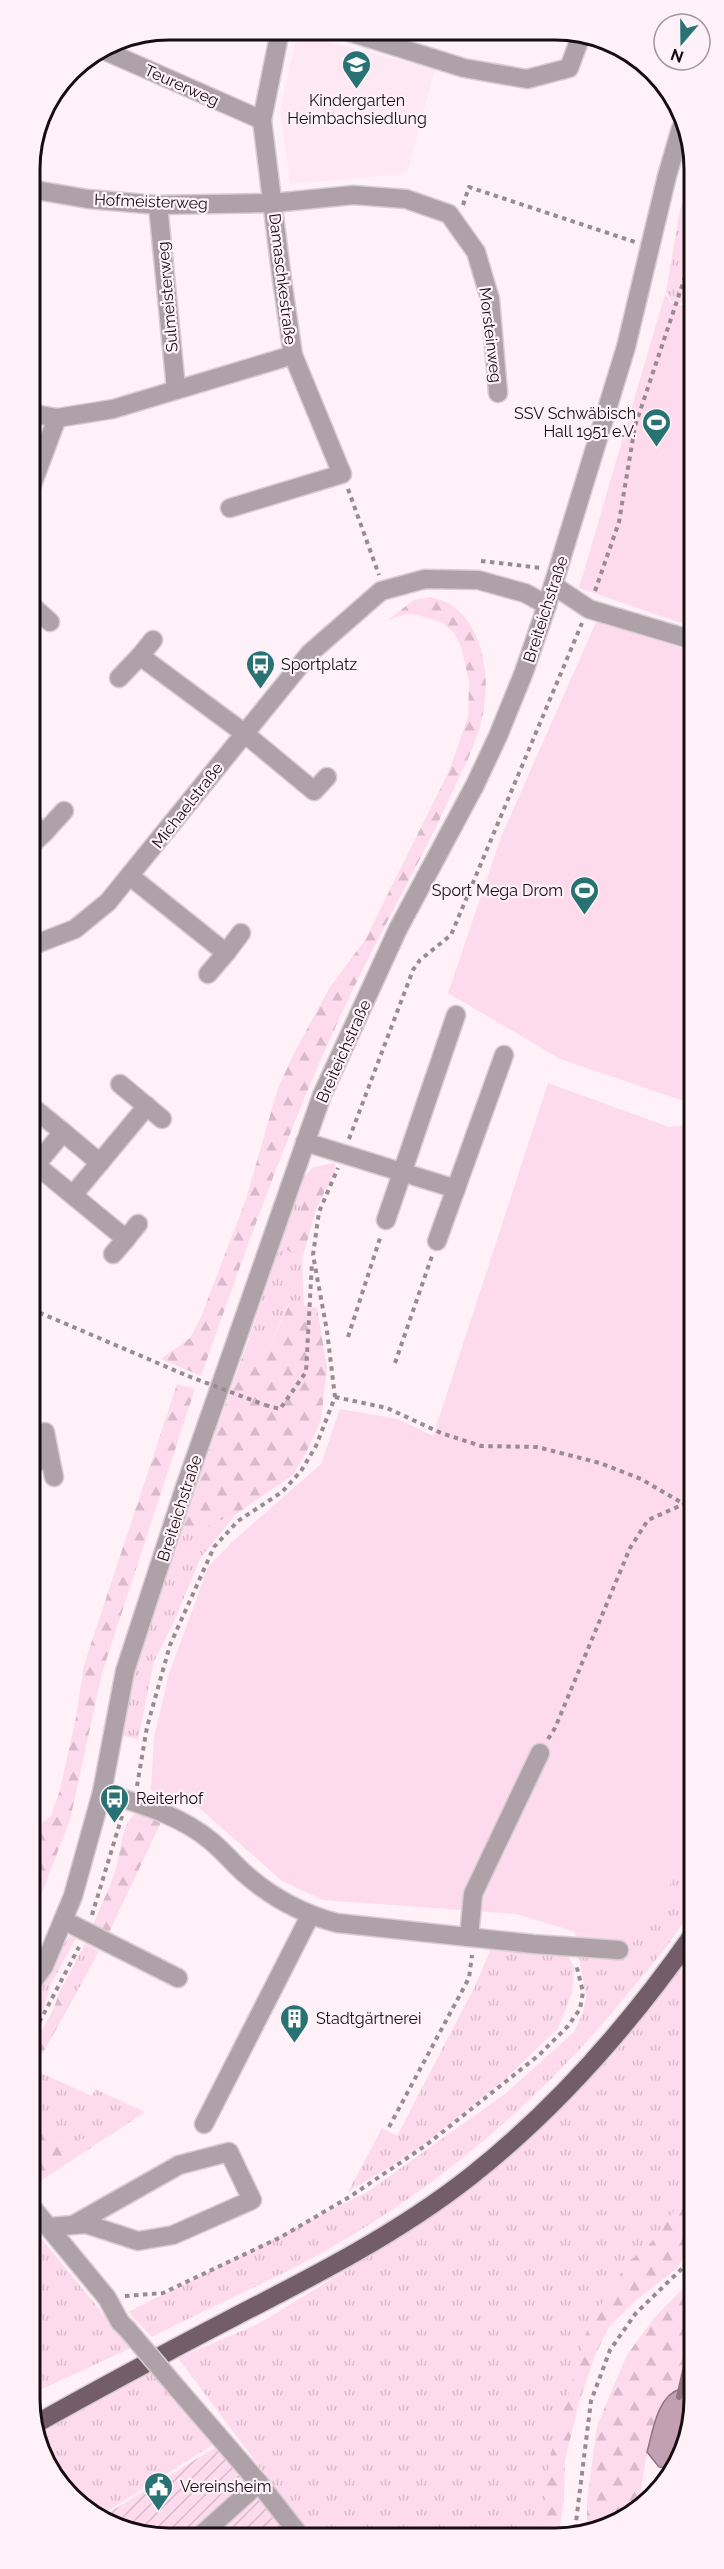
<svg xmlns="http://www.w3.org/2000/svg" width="724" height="2569" viewBox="0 0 724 2569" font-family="Raleway,sans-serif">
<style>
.built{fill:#fee8f3}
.grass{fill:url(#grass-tufts)}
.forest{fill:url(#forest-firs)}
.garden{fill:url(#garden-furrows)}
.pitch{fill:#fddaec}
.water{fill:#c3a0b1;stroke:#8f7481;stroke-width:1.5}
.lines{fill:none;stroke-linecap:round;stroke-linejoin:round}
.stream{stroke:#8f7481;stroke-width:6}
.minor-casing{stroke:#d9cdd3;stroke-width:21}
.major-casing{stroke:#d9cdd3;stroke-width:21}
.path{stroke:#978c91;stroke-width:4;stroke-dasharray:4.5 4.5;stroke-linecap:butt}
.minor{stroke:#aea2a8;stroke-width:18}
.major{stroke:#725d68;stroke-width:18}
.minor-bridge-casing{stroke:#d9cdd3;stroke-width:21;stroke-linecap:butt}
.path-bridge{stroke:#978c91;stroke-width:4;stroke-dasharray:4.5 4.5;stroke-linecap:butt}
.minor-bridge{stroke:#aea2a8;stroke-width:18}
.labels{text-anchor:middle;stroke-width:4.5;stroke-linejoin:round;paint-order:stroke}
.street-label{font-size:16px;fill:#160d11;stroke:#fef2f8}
.poi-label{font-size:16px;fill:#160d11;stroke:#fef2f8;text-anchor:start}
.rim{fill:none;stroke:#160d11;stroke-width:3}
</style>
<defs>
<pattern id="grass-tufts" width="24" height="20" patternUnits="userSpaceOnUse" patternTransform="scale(1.5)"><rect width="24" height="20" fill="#fddaec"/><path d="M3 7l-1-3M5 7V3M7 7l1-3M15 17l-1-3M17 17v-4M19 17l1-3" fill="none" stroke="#d8bac9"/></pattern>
<pattern id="forest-firs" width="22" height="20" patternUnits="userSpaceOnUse" patternTransform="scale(1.5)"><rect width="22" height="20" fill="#fddaec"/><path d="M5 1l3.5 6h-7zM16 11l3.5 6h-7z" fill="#d8bac9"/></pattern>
<pattern id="garden-furrows" width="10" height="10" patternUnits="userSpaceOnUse" patternTransform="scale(1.5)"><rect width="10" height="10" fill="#fddaec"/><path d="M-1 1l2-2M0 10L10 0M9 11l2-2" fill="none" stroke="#d8bac9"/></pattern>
</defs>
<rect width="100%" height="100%" fill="#fef2f8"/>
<polygon class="built" points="297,34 435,69 407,174 290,184 280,111"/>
<g class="grass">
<polygon points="693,175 693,305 671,301 666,292 680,210"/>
<polygon points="335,1163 335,1171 315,1172 286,1249 302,1260 304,1306 289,1303 268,1350 246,1347 302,1179 313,1167"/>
<polygon points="236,1514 201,1557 172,1626 154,1661 138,1740 122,1735 133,1673 178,1537"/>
<path d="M693,1846C693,1860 697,1892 692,1904C680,1935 647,1970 626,1996C543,2098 438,2188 323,2252C267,2283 208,2308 152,2337L128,2312L369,2191L506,2093L574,2032L583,2012L586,1998L575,1932L596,1938L635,1942Z"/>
<polygon points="69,1936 76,1938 50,1986 41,2017 31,2015 31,2008"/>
<polygon points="85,1944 99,1951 72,2001 59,1993"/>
<polygon points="493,1944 561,1952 569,1957 574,1967 572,1993 558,2028 504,2080 418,2149 348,2192 382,2128 397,2136 475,1986"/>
<polygon points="681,1969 693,1974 694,2147 685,2183 672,2216 648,2246 628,2262 589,2324 542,2538 312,2537 178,2358 258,2324 416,2228 488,2171 561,2109 613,2055"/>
<polygon points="34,2070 92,2096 95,2089 145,2112 95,2145 91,2138 58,2143 50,2133 31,2118 31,2074"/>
<polygon points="31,2226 131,2348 31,2394"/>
<polygon points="152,2368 217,2442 103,2514 65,2492 39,2436 61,2421"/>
</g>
<g class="forest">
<path d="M431,597C436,599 443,600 448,603C479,620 489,667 485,700C482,733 466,763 452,793C424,855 390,914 360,975C296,1105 249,1241 201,1376L161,1359L190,1338L201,1317L245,1202L278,1088L295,1051L330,987L365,940L449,771L468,717L469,682L462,650L455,634L443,623L421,616L407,614L388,620L414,600Z"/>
<polygon points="335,1171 316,1209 302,1260 286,1249 315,1172"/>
<polygon points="290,1303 317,1308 327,1367 321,1420 306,1453 293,1475 236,1514 178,1537 246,1347 268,1350"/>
<polygon points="177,1384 195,1389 102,1673 70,1820 43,1890 31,1909 31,1826 41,1824 51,1816 60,1790 76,1717 84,1665"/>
<path d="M135,1814L163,1818L107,1937L93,1926C100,1907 110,1888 116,1868C122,1850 120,1827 135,1814Z"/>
<polygon points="59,1993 72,2001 31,2074 31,2050 54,2008"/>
<polygon points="31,2118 50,2133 58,2143 91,2138 95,2145 31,2187"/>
<polygon points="694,2147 694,2239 677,2268 634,2302 609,2327 595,2355 578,2406 565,2461 564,2499 558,2538 542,2538 549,2460 589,2324 628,2262 648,2246 672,2216 685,2183"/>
<polygon points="694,2277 694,2355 692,2358 694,2390 680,2389 659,2411 647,2452 638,2508 617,2524 587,2534 587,2501 597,2426 627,2355 654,2318"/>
</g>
<polygon class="garden" points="219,2445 294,2537 142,2536 105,2515"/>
<g class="pitch">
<polygon points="665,294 671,303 693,307 693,627 579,588"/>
<polygon points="597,620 693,652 693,1104 560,1059 448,993 501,837"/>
<polygon points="548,1083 669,1127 693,1124 693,1846 635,1942 596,1938 516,1914 323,1900 282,1881 197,1806 151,1790 154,1737 169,1674 208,1567 231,1543 321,1464 340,1409 398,1419 433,1436"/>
</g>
<path class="water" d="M680,2389L694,2390V2409L669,2468L659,2467L647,2452C653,2431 657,2396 680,2389Z"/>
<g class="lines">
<polyline class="stream" points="679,2397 694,2330"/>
<defs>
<g id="minor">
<polyline points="346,31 464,68 527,79 569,68 582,33"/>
<polyline points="103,50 262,120"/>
<polyline points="30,189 88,199 158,205 273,203 353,195 406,199 449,214 476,252 490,299 498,393"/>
<polyline points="158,205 176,389"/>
<polyline points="30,413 57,418 113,409 293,355"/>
<polyline points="30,490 57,418"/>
<polyline points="230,508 342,474 293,355 282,280 262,120 280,31"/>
<polyline points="553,585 589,609 693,640"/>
<polyline points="30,604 50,622"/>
<polyline points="153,640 140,656 244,733 314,791 327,777"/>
<polyline points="119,678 140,656"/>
<polyline points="31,822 44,833 64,811"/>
<polyline points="31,845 44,833"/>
<polyline points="131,877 226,953 208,974"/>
<polyline points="31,946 75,929 108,902 310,653 381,591 425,579 478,580 525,593 547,605"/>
<polyline points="226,953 241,933"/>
<polyline points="120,1084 162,1119"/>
<polyline points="31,1106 63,1132 31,1171"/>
<polyline points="63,1132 100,1163"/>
<polyline points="305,1142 456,1189"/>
<polyline points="36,1165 126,1239 113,1254"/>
<polyline points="73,1195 147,1106"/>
<polyline points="386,1220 456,1015"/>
<polyline points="126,1239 138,1224"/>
<polyline points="437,1241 504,1055"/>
<polyline points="50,1458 54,1477"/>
<polyline points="31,1463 50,1458 45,1432"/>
<path d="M102,1792C140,1804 180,1815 211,1841C223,1851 233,1863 244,1873C271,1897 302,1914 337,1923L533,1944L619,1950"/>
<polyline points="63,1920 178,1978"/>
<polyline points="469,1937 473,1894 540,1753"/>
<polyline points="31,1984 44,1966 73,1896 102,1792 125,1671 185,1487 322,1095 398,929 475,785 498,736 524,672 547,605 626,347 667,176 681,128"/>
<polyline points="204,2124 310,1916"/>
<polyline points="31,2206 107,2298 120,2322 128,2330"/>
<polyline points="49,2227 86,2224 138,2241 173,2235 252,2200 229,2152 179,2165 73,2225"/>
<polyline points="177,2388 259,2483 301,2537"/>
<polyline points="200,2536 259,2483"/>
</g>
<path id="major" d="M34,2425C101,2387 169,2351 238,2315C318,2274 400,2232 471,2176C557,2108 631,2023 694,1933"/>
</defs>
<use href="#minor" class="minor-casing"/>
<use href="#major" class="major-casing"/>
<g class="path">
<polyline points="463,205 469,187 635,242"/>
<polyline points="348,489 379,575"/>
<polyline points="481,561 542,568"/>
<polyline points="595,591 619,522 635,426 685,277 693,243"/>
<polyline points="349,1139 413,970 420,960 451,935 582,623"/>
<polyline points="31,1309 188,1376"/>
<polyline points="348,1337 381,1235"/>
<polyline points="395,1363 432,1256"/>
<polyline points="335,1397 387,1408 441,1433 481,1446 537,1447 600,1463 641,1479 684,1504"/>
<polyline points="265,1405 280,1409 306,1372 312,1262"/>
<polyline points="548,1739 555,1728 630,1548 648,1520 693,1500"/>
<polyline points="137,1786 147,1727 170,1645 214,1547 238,1521 282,1492 301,1471 316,1446 335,1397 327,1331 313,1255 319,1212 338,1168"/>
<polyline points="92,1915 122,1816"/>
<polyline points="31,2038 79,1947"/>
<polyline points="389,2127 469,1978 472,1955"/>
<polyline points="125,2296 163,2293 281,2237 351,2196 425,2146 539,2055 568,2026 580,2009 583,1992 576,1964"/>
<polyline points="574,2538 591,2401 610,2350 636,2313 694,2257"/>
</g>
<use href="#minor" class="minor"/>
<use href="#major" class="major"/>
<defs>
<polyline id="minor-bridge" points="128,2330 177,2388"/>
</defs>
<use href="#minor-bridge" class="minor-bridge-casing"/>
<polyline class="path-bridge" points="188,1376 265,1405"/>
<use href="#minor-bridge" class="minor-bridge"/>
</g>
<defs>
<symbol id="school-pin" viewBox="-11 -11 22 30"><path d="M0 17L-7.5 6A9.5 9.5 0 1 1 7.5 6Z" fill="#287273" stroke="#fef2f8"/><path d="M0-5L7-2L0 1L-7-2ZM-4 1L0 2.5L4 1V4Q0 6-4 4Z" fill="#fff"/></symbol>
<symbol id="stadium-pin" viewBox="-11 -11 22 30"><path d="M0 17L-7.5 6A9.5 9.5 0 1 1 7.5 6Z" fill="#287273" stroke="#fef2f8"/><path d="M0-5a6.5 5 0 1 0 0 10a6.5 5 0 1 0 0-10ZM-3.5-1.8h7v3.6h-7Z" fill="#fff"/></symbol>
<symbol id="bus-pin" viewBox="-11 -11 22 30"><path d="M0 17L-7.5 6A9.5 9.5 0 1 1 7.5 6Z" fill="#287273" stroke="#fef2f8"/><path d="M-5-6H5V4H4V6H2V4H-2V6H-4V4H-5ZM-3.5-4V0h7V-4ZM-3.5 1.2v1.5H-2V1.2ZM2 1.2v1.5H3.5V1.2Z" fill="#fff"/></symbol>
<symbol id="building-pin" viewBox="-11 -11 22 30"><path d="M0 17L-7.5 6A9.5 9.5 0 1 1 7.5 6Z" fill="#287273" stroke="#fef2f8"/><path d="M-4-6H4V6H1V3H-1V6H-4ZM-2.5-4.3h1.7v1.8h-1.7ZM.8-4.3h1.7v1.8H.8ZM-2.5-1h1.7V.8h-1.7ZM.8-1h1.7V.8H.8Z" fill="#fff"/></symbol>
<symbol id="civic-pin" viewBox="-11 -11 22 30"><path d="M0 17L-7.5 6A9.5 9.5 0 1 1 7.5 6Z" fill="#287273" stroke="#fef2f8"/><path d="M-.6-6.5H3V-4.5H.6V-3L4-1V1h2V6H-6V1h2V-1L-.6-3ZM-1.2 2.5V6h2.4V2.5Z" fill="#fff"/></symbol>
</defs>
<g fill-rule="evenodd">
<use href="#school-pin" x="340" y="48" width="33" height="45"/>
<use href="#stadium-pin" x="640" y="406" width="33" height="45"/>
<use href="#bus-pin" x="244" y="648" width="33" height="45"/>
<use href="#stadium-pin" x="568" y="874" width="33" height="45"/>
<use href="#bus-pin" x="98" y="1782" width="33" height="45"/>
<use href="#building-pin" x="278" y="2002" width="33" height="45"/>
<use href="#civic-pin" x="142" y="2470" width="33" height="45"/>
</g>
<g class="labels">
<g class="street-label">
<text transform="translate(182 85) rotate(24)" y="6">Teurerweg</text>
<text transform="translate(151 201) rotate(2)" y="6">Hofmeisterweg</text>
<text transform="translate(283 279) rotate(83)" y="6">Damaschkestraße</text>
<text transform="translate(167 297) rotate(-95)" y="6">Sulmeisterweg</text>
<text transform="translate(491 335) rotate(83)" y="6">Morsteinweg</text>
<text transform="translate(545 609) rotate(-72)" y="6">Breiteichstraße</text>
<text transform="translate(187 805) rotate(-52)" y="6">Michaelstraße</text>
<text transform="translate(343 1051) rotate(-66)" y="6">Breiteichstraße</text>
<text transform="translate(179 1508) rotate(-72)" y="6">Breiteichstraße</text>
</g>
<g class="poi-label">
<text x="357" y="106" text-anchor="middle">Kindergarten<tspan x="357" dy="18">Heimbachsiedlung</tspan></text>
<text x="636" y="419" text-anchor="end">SSV Schwäbisch<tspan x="636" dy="18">Hall 1951 e.V.</tspan></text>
<text x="281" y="670">Sportplatz</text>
<text x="563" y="896" text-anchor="end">Sport Mega Drom</text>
<text x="136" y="1804">Reiterhof</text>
<text x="316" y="2024">Stadtgärtnerei</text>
<text x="180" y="2492">Vereinsheim</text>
</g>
</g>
<path d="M0 0H724V2569H0ZM169 40H555A129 129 0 0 1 684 169V2399A129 129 0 0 1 555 2528H169A129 129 0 0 1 40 2399V169A129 129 0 0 1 169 40Z" fill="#fef2f8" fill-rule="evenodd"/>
<path class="rim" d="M169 40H555A129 129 0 0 1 684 169V2399A129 129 0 0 1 555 2528H169A129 129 0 0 1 40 2399V169A129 129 0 0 1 169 40Z"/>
<g transform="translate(682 42) rotate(200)"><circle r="28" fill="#fef2f8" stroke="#a1969c" stroke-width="1.5"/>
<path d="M0-4.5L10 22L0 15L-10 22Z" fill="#287273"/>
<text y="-9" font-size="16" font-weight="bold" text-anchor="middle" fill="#160d11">N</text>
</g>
</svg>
